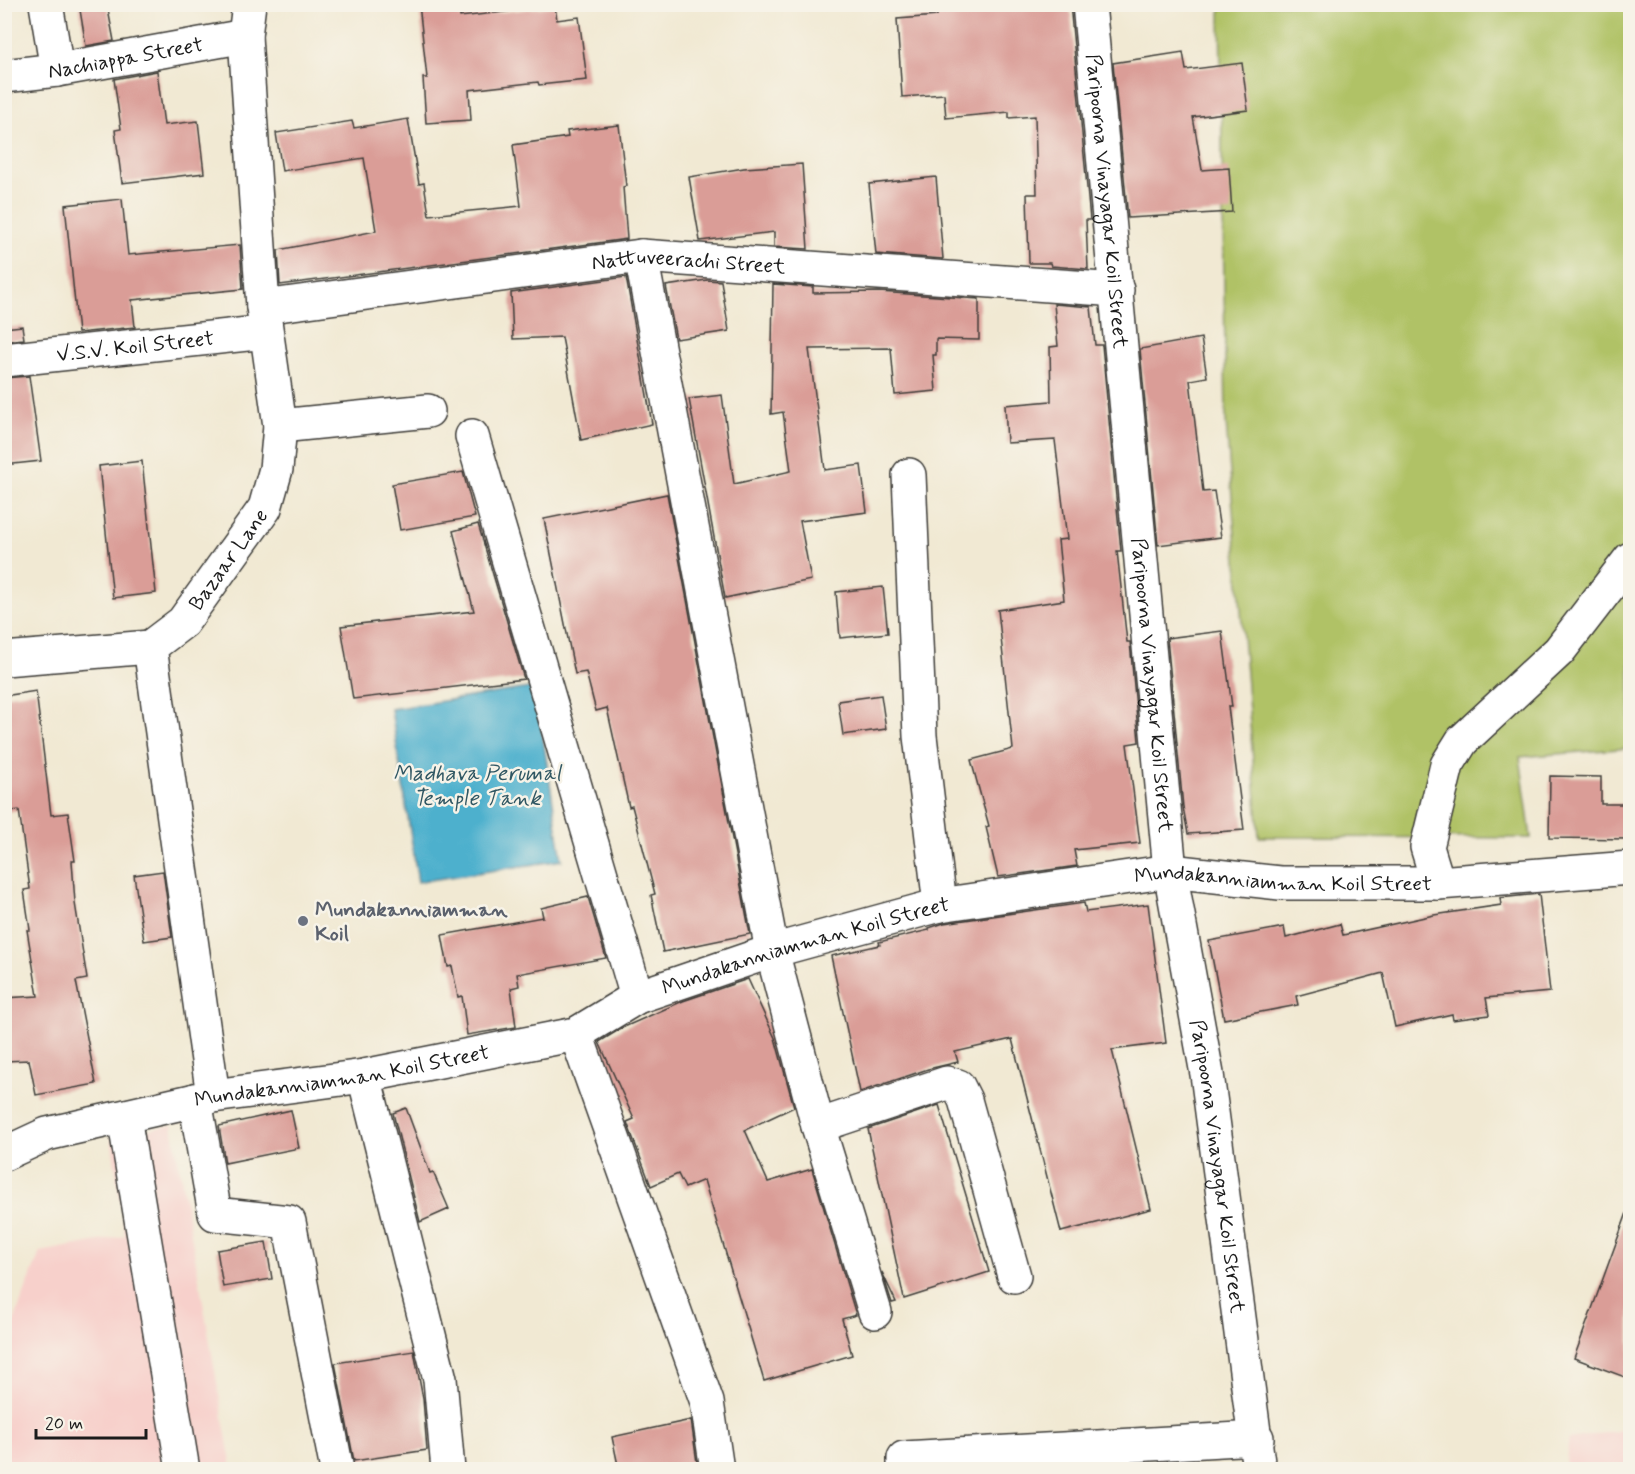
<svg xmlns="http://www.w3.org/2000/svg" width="1635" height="1474" viewBox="0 0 1635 1474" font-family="Mynerve,sans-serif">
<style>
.built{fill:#f7d0cb}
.green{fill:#b0c266;stroke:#666f41;stroke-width:1.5}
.water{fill:#4eb0cd;stroke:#356674;stroke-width:1.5}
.building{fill:#da9d97}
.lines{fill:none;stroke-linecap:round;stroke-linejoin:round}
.minor-casing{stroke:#3c3b37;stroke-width:36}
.minor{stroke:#fff;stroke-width:33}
.worship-dot{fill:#6b7280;stroke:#f7f3e8;stroke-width:2}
.labels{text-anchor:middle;stroke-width:5;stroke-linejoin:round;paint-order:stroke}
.street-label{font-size:21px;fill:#1c1c1c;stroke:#f7f3e8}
.worship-label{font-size:21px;font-weight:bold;fill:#5b616d;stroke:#f7f3e8;text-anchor:start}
.water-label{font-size:22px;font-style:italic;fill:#305763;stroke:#f7f3e8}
</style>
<rect width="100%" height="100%" fill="#f7f3e8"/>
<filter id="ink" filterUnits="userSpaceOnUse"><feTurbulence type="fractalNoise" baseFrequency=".0167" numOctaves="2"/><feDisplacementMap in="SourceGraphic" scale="12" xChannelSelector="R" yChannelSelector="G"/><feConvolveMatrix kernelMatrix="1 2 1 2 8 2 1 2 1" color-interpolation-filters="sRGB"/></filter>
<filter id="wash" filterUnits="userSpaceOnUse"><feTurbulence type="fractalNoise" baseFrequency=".008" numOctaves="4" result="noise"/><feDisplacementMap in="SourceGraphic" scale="24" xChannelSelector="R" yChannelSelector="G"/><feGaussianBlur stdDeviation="1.35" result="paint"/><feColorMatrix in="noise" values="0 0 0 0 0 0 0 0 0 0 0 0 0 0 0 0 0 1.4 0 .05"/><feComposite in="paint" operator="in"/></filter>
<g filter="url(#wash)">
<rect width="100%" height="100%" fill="#f1e9d3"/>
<g class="built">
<polygon points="172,1125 232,1469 5,1470 5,1345 40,1252 125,1236 111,1137"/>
<polygon points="1630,1429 1630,1469 1565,1469 1569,1439"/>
</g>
<polygon class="green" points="1283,4 1630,5 1630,748 1520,757 1531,838 1259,837 1226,422 1220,7"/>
<polygon class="water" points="535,687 562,860 418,882 391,709"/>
<g id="blocks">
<g class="building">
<polygon points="79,4 107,4 114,41 86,46"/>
<polygon points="419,4 458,4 460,17 555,6 557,20 579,17 587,80 539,85 538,82 469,90 471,120 426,123 423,78 427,78"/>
<polygon points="936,4 1070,4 1090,220 1086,220 1088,269 1051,266 1050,263 1029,263 1027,194 1037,194 1035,116 1009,118 1009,112 946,118 944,94 902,97 897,19 937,16"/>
<polygon points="1183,52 1186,70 1242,63 1248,110 1193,117 1202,170 1229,168 1232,212 1128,218 1113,63"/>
<polygon points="157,71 164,125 198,121 204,173 122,183 115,130 121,129 114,79"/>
<polygon points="408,119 419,184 424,183 429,215 521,206 513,145 568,137 567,131 619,125 626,186 623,187 627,239 280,285 278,250 376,231 364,158 282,171 276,133 352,121 354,128"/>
<polygon points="802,164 808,249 774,247 774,232 700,241 689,177 744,168"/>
<polygon points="936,177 943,259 876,254 869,184"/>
<polygon points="122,199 128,255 240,245 243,289 132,300 135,327 78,333 65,205"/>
<polygon points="626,277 652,424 581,440 562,337 513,339 511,293"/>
<polygon points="707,280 721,281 729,331 676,339 666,286"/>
<polygon points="773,284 813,287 813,293 879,292 979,299 979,340 936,339 936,355 933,355 936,391 895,395 891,348 809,349 825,470 861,465 867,512 800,521 811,580 725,598 689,399 722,395 734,484 791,471 783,412 771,414"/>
<polygon points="1054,304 1091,307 1095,345 1102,345 1121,551 1117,551 1127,642 1130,642 1139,742 1127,744 1140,843 1074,850 1077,866 998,877 986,827 989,826 971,760 1013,749 998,610 1064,600 1058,540 1067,539 1055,440 1007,443 1005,405 1051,401 1050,347 1058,346"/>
<polygon points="22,326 24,339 4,341 4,328"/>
<polygon points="1201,338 1207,377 1190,380 1203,492 1214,491 1221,537 1158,545 1140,349"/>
<polygon points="29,376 41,461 4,465 4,378"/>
<polygon points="142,461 156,593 113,598 99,466"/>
<polygon points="463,472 475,517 400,530 392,484"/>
<polygon points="667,494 750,934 663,952 651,895 655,894 632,806 629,807 607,708 596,711 586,672 575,674 544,519"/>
<polygon points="478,524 524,679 353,699 341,626 474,611 453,531"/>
<polygon points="883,587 888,633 840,638 836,592"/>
<polygon points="1222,631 1232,707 1228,707 1244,830 1188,834 1183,807 1167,638"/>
<polygon points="36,691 51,815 68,813 75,861 72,861 75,903 87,979 76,981 96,1084 36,1095 29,1060 4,1061 4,998 38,996 27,930 30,930 24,890 30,889 19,810 4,812 4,696"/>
<polygon points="881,695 886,729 843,735 838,701"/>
<polygon points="1550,776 1601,777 1601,804 1630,804 1630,839 1549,838"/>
<polygon points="163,871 172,937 144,941 134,875"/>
<polygon points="1539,894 1550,992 1486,998 1489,1015 1453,1020 1452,1014 1395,1027 1383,973 1296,996 1298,1005 1224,1019 1209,941 1284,927 1286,938 1340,924 1343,935 1434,915 1501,905 1500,898"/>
<polygon points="588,897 606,958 517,974 519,986 511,988 516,1027 467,1035 462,996 458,997 452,966 448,967 442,935 543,917 541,908"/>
<polygon points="1084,903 1086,912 1148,904 1166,1043 1112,1050 1151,1209 1061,1232 1012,1039 955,1052 958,1062 928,1069 860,1092 831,956 880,945 879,942 929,930 929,928 944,923"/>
<polygon points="748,979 775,1038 794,1107 745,1130 768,1182 812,1169 856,1315 842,1319 852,1355 764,1381 704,1180 685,1188 678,1174 651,1186 627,1122 634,1119 599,1042 622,1028 683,1001"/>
<polygon points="939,1105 989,1272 904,1299 868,1129"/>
<polygon points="406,1108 430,1173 433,1172 449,1209 420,1222 393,1113"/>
<polygon points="291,1110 299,1148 225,1163 219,1126"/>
<polygon points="1627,1213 1630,1214 1630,1379 1574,1358"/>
<polygon points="266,1242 272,1279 223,1287 217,1250"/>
<polygon points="882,1272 896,1302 892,1303"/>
<polygon points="414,1351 423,1399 427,1450 354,1461 335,1363"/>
<polygon points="691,1420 697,1463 669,1470 619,1470 612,1437"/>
</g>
</g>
</g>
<g filter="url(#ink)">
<use href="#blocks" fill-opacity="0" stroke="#3c3b37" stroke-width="1.5"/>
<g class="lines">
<defs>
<g id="minor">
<polyline points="46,4 57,70"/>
<path id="s1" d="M1089,4L1170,871L1207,1074L1259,1470"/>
<path id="s2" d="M4,76L57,70L245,36"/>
<polyline points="641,256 772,951 818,1126 875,1312"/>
<path id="s3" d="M263,307L641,256L1117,290"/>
<path id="s4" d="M4,360L266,332"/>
<polyline points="280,426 428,411"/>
<polyline points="472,436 637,997"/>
<polyline points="909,475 920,736 940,905"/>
<polyline points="4,659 150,647"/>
<polyline points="1438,883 1427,847 1447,765 1462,741 1559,651 1630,559"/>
<polyline points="576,1034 707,1402 717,1470"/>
<polyline points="364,1076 440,1379 448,1470"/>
<path id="s5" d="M213,1096L150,647L183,622L265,508L276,469L280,426L263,307L245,36L249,4"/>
<polyline points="195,1100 215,1214 289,1222 337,1470"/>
<polyline points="124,1117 183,1470"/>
<polyline points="818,1126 947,1083 958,1086 965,1100 1014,1276"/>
<path id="s6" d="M4,1154L47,1134L213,1096L364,1076L576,1034L637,997L772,951L940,905L1170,871L1280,883H1438L1630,868"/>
<polyline points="904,1470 904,1458 1257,1438"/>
</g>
</defs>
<use href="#minor" class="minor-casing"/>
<use href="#minor" class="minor"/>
</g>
</g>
<circle class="worship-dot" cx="303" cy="921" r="6"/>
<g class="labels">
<g class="street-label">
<text dy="7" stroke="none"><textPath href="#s2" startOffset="123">Nachiappa Street</textPath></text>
<text dy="7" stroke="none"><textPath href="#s1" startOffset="198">Paripoorna Vinayagar Koil Street</textPath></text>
<text dy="7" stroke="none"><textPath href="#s3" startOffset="429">Nattuveerachi Street</textPath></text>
<text dy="7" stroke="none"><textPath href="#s4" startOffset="132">V.S.V. Koil Street</textPath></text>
<text dy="7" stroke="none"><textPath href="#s5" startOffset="572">Bazaar Lane</textPath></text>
<text dy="7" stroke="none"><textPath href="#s1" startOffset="684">Paripoorna Vinayagar Koil Street</textPath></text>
<text dy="7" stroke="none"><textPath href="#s6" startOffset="1320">Mundakanniamman Koil Street</textPath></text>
<text dy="7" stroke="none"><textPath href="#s6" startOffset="834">Mundakanniamman Koil Street</textPath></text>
<text dy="7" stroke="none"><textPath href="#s6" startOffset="348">Mundakanniamman Koil Street</textPath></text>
<text dy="7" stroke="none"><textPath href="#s1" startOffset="1170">Paripoorna Vinayagar Koil Street</textPath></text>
</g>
<g class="worship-label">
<text x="315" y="916">Mundakanniamman<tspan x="315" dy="24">Koil</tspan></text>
</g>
<g class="water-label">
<text x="477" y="780">Madhava Perumal<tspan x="477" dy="25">Temple Tank</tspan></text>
</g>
</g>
<rect width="1635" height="1474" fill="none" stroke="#f7f3e8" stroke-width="24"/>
<path d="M36 1429v9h110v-9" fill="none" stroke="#1c1c1c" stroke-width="3"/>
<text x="45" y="1429" font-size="18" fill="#1c1c1c" stroke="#f7f3e8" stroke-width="4.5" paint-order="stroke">20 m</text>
</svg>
